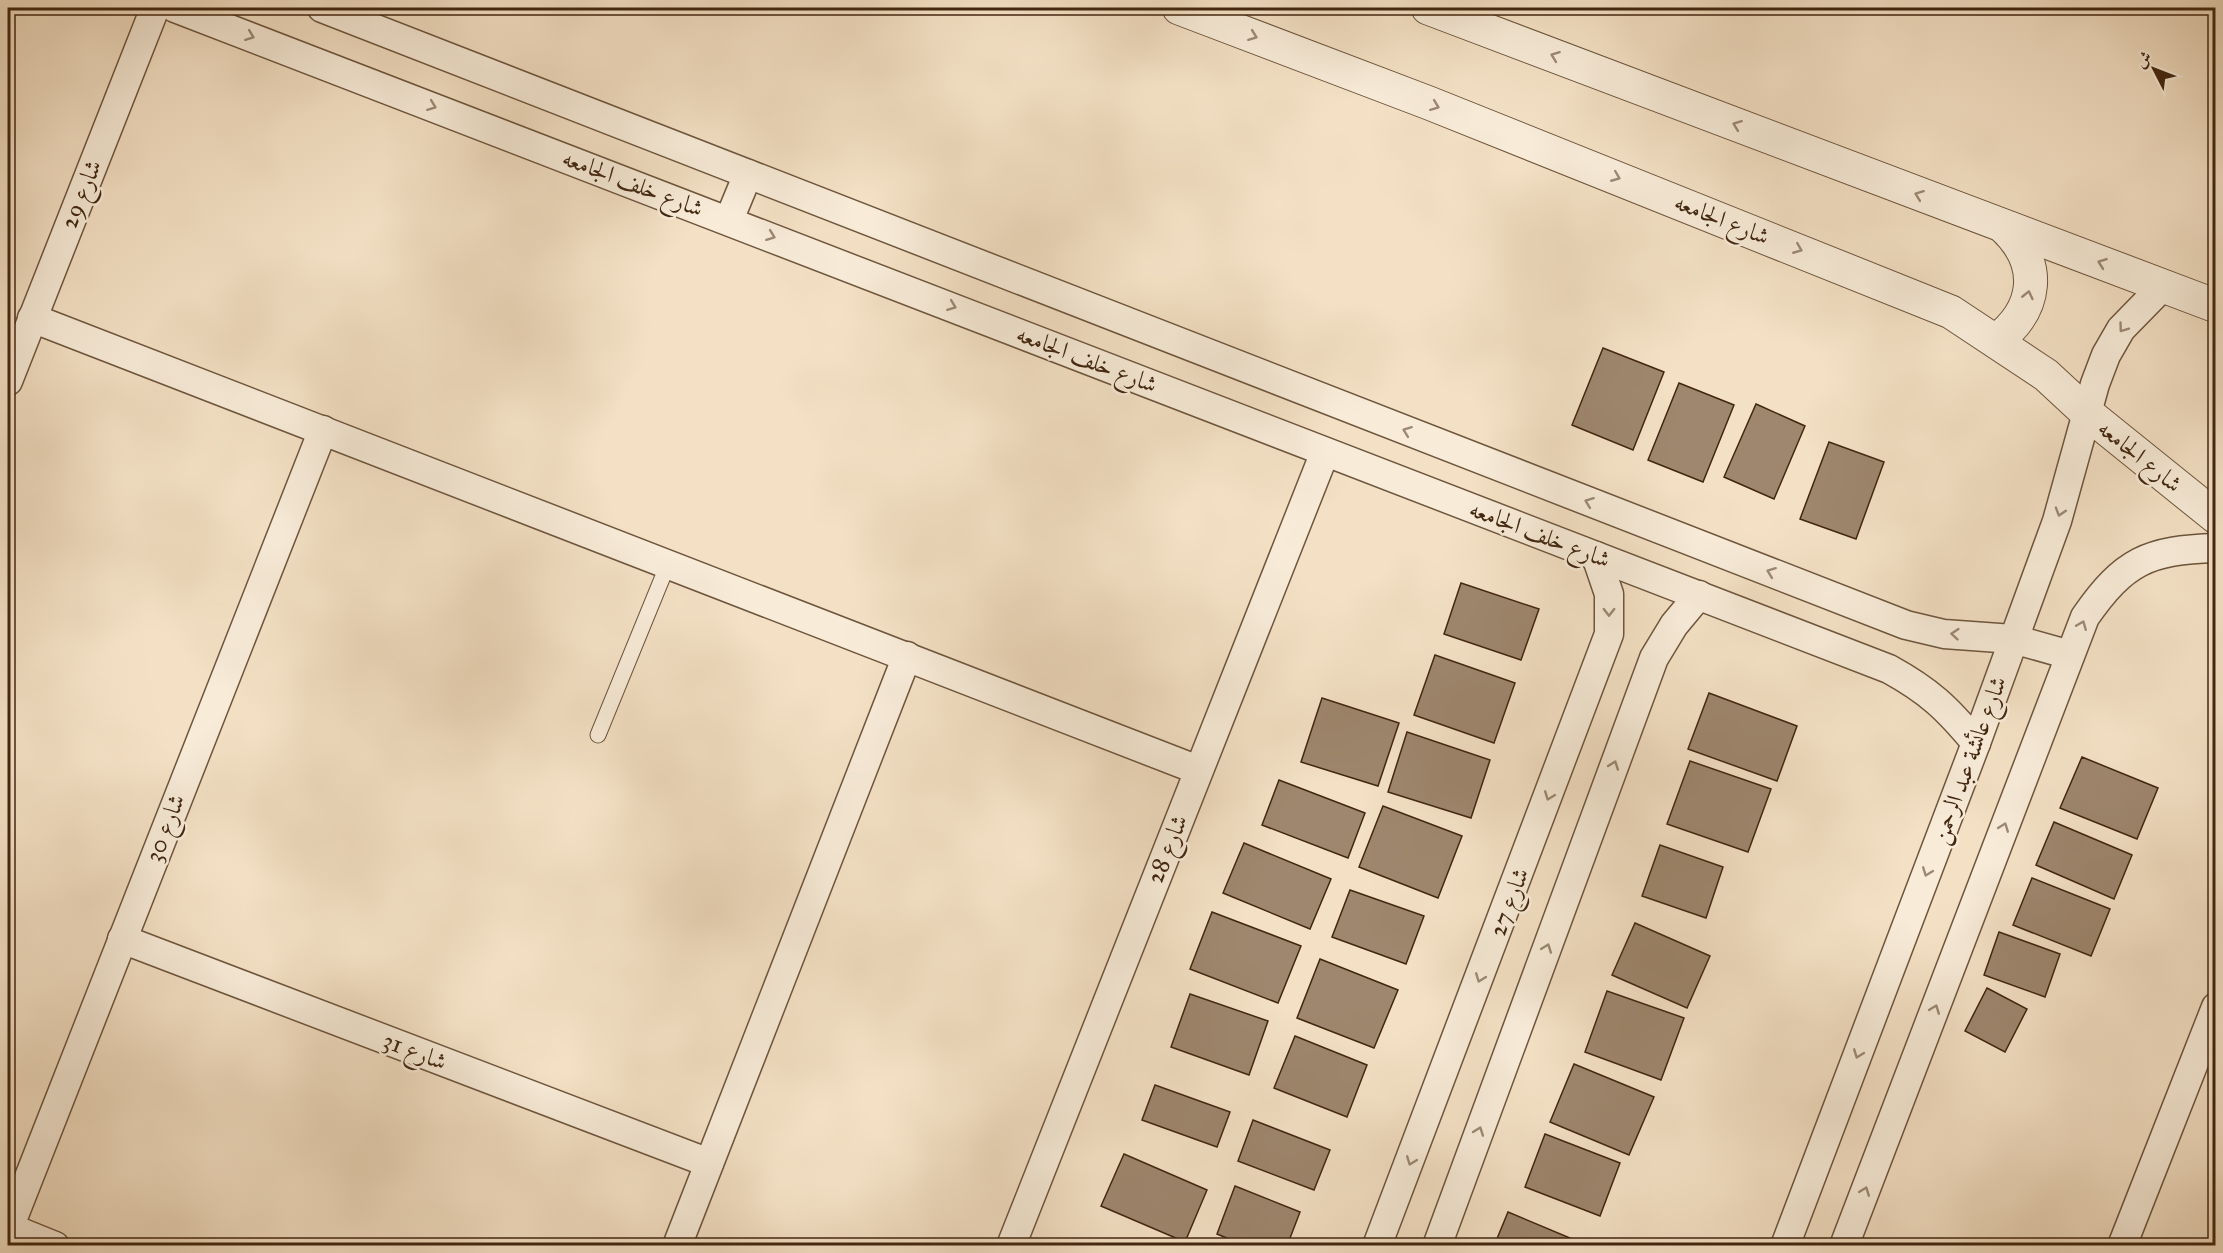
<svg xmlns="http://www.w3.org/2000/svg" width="2223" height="1253" viewBox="0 0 2223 1253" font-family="'IM FELL Great Primer',Amiri,serif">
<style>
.building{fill:#9e876e;stroke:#412610;stroke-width:1.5}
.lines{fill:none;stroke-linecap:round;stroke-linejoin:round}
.service-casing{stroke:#6e553d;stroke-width:17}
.minor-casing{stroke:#6e553d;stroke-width:31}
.tertiary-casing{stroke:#6e553d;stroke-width:35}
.service{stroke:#f8ecd9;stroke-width:15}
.minor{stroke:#f8ecd9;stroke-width:28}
.tertiary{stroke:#f8ecd9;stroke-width:33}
.oneway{stroke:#9c8974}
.labels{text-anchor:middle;stroke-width:5;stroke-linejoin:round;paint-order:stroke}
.street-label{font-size:24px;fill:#412610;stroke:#f8ecd9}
</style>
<rect width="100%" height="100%" fill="#f4e1c5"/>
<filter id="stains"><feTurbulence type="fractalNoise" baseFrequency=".00333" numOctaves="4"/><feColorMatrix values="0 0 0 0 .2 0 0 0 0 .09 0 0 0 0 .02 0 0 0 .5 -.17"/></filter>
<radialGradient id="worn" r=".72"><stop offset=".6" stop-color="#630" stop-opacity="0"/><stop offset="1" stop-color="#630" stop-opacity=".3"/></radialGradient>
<g class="building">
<polygon points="1603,348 1664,372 1633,450 1572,425"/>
<polygon points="1679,383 1734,405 1703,482 1648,460"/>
<polygon points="1756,404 1805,426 1774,499 1724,477"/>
<polygon points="1829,442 1884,462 1856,539 1800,519"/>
<polygon points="1461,583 1539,609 1521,660 1444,634"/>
<polygon points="1435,655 1515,683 1494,743 1414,715"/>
<polygon points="1709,693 1797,726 1777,781 1688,749"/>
<polygon points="1322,698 1399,723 1378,786 1301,762"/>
<polygon points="1407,732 1490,760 1471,818 1388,792"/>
<polygon points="2082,757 2158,788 2137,839 2060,808"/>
<polygon points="1690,761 1771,789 1748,852 1667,824"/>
<polygon points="1279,780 1365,813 1348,858 1262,825"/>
<polygon points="1383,806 1462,836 1438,898 1359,867"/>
<polygon points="2054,822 2132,855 2114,899 2036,865"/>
<polygon points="1244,843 1331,879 1310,929 1223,893"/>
<polygon points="1660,845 1723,867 1706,918 1642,896"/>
<polygon points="2032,878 2110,909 2091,956 2013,925"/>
<polygon points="1350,890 1424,916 1406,964 1332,937"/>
<polygon points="1212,912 1301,946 1278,1003 1190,969"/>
<polygon points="1635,923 1710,956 1687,1008 1612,975"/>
<polygon points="1999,932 2060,954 2045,997 1984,975"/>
<polygon points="1320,959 1398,990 1374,1048 1297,1018"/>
<polygon points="1987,988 2027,1009 2005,1052 1965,1031"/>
<polygon points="1607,991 1684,1018 1661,1080 1585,1052"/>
<polygon points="1190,994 1268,1021 1249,1075 1171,1047"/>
<polygon points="1295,1036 1367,1065 1347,1117 1274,1088"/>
<polygon points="1574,1064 1654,1097 1629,1155 1550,1122"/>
<polygon points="1155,1085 1230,1112 1217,1147 1142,1120"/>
<polygon points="1253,1120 1330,1150 1314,1190 1238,1161"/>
<polygon points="1545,1134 1620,1163 1600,1216 1525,1187"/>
<polygon points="1124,1154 1207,1190 1185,1242 1101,1206"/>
<polygon points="1235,1186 1300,1212 1287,1246 1246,1246 1217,1234"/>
<polygon points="1508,1212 1589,1246 1494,1246"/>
</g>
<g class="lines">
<defs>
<polyline id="service" points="598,735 668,564"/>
<g id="minor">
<path d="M175,8L1889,669C1929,691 1947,708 1976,743"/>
<polyline points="322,8 1906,625 1944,634 2013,639 2070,655"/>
<polyline points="729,220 748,174"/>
<polyline points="32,318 1198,770"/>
<polyline points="8,381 155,8"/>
<polyline points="122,939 709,1163"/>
<polyline points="8,1227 55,1246"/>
<polyline points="9,1228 323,430"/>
<polyline points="677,1246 907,656"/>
<polyline points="1011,1246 1325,452"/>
<polyline points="1377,1246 1609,634 1609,594 1596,556"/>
<polyline points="1437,1246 1654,658 1674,625 1699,595"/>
<polyline points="1785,1246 1976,743 2057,521 2095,384 2106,355 2121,329 2163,286"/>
<path d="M1844,1246L2085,617C2124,561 2148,550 2216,548"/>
<polyline points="2122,1246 2216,1007"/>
</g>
<g id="tertiary">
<polyline points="1179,8 1429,103 1951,312 2046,375 2087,413 2216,517"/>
<polyline points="1428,8 2216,306"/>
<path d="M1996,341C2038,309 2043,264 2004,227"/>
</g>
</defs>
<use href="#service" class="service-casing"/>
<use href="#minor" class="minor-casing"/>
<use href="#tertiary" class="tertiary-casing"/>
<use href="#service" class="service"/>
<use href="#minor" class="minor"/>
<use href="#tertiary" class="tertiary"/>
</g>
<defs><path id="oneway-chevron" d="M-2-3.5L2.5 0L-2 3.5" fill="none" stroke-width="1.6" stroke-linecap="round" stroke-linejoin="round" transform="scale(1.5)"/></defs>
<g class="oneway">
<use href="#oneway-chevron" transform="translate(250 36) rotate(21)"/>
<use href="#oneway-chevron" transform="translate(1253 36) rotate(21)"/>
<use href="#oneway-chevron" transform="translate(1555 56) rotate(-159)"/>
<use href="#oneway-chevron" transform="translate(432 106) rotate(21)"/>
<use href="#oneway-chevron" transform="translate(1435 106) rotate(21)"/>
<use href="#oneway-chevron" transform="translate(1737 125) rotate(-159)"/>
<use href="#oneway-chevron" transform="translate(1616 177) rotate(22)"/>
<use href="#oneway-chevron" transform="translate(1919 195) rotate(-159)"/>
<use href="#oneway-chevron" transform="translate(771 236) rotate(21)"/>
<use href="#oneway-chevron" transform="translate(1798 249) rotate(22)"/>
<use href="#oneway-chevron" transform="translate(2102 263) rotate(-160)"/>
<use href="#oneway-chevron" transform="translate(2028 295) rotate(-77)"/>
<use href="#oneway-chevron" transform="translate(952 306) rotate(21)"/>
<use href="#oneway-chevron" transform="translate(2123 328) rotate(126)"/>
<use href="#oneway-chevron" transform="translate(1407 431) rotate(-159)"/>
<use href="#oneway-chevron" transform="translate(1589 502) rotate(-159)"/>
<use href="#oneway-chevron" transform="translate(2060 512) rotate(107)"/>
<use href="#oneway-chevron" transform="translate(1771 572) rotate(-159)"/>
<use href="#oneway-chevron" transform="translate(1609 612) rotate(90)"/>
<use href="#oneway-chevron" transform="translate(2082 625) rotate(-68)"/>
<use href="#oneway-chevron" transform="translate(1955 634) rotate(-175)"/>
<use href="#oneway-chevron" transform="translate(1614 765) rotate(-70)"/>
<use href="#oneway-chevron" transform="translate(1549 796) rotate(111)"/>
<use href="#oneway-chevron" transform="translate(2004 827) rotate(-69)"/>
<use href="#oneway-chevron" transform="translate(1927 872) rotate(111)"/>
<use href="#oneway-chevron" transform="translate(1547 948) rotate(-70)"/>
<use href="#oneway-chevron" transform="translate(1480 978) rotate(111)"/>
<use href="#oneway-chevron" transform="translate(1935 1009) rotate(-69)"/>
<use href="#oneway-chevron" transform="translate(1858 1054) rotate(111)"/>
<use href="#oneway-chevron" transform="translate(1479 1131) rotate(-70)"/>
<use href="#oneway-chevron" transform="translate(1411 1161) rotate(111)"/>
<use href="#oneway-chevron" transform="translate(1865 1191) rotate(-69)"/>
</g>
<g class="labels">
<g class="street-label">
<text transform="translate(633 183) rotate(21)" y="8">شارع خلف الجامعه</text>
<text transform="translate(81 194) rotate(-68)" y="8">شارع 29</text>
<text transform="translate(1722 219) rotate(22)" y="8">شارع الجامعه</text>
<text transform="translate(1087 359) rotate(21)" y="8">شارع خلف الجامعه</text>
<text transform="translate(2140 456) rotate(39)" y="8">شارع الجامعه</text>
<text transform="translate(1540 534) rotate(21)" y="8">شارع خلف الجامعه</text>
<text transform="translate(1969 760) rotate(-70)" y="8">شارع عائشة عبد الرحمن</text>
<text transform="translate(165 828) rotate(-69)" y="8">شارع 30</text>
<text transform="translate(1167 849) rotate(-68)" y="8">شارع 28</text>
<text transform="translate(1509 902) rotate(-69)" y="8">شارع 27</text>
<text transform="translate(415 1051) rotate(21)" y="8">شارع 31</text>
</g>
</g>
<rect width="2223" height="1253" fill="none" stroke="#f4e1c5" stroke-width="30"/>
<rect x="9" y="9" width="2205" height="1235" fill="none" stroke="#412610" stroke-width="3"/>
<rect x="15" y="15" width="2193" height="1223" fill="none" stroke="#412610" stroke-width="1.5"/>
<g transform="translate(2154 69) rotate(312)" stroke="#f8ecd9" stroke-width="4.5" paint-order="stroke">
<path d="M0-4.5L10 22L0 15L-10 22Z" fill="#412610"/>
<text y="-9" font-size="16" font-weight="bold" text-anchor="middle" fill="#412610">ش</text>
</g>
<rect width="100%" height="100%" filter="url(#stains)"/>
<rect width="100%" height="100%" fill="url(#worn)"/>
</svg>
